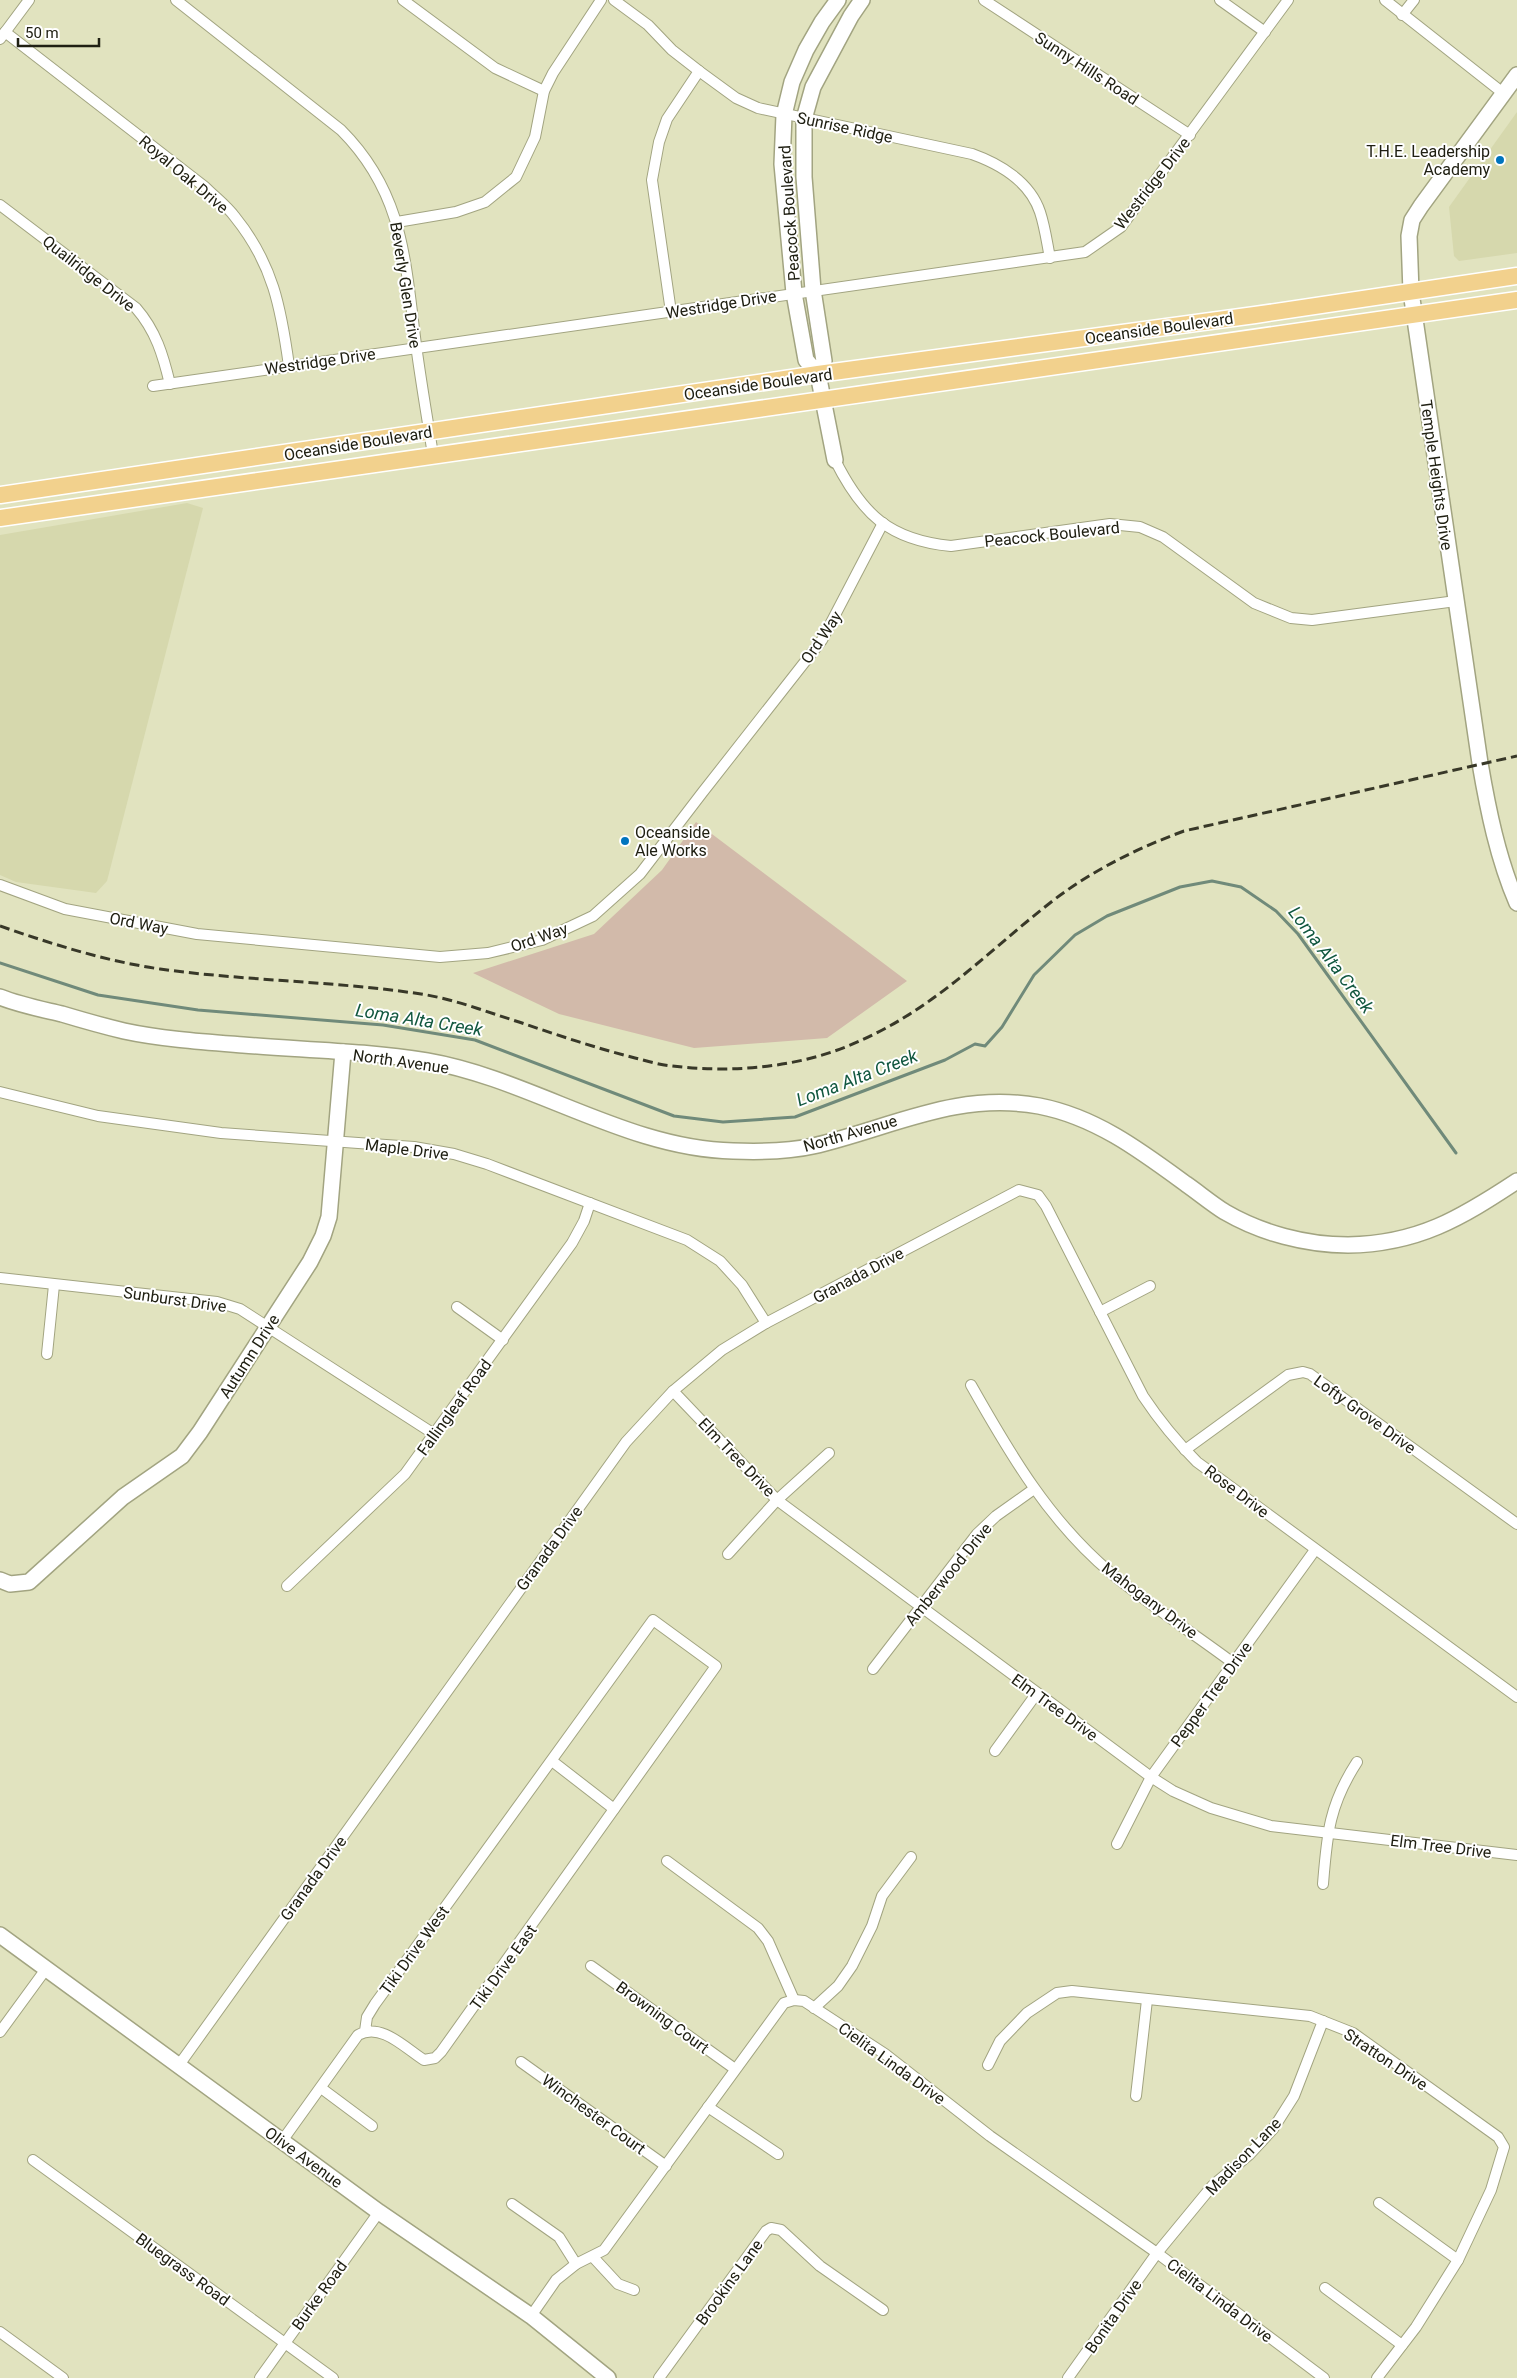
<svg xmlns="http://www.w3.org/2000/svg" width="1517" height="2378" viewBox="0 0 1517 2378" font-family="Roboto,sans-serif">
<style>
.built{fill:#d6d8ad}
.green{fill:#d2baaa}
.lines{fill:none;stroke-linecap:round;stroke-linejoin:round}
.stream{stroke:#708a7a;stroke-width:3}
.street-casing{stroke:#a2a481;stroke-width:12}
.secondary-casing{stroke:#a2a481;stroke-width:18}
.primary-casing{stroke:#fff;stroke-width:19}
.street{stroke:#fff;stroke-width:10}
.secondary{stroke:#fff;stroke-width:15}
.primary{stroke:#f2d18d;stroke-width:16}
.rail{stroke:#383828;stroke-width:3;stroke-dasharray:10 5;stroke-linecap:butt}
.poi-dot{fill:#0074be;stroke:#fff;stroke-width:2}
.labels{text-anchor:middle;stroke-width:4;stroke-linejoin:round;paint-order:stroke}
.street-label{font-size:16px;fill:#202013;stroke:#fff}
.poi-label{font-size:16px;fill:#202013;stroke:#fff;text-anchor:end}
.water-label{font-size:18px;font-style:italic;fill:#11573f;stroke:#fff}
</style>
<rect width="100%" height="100%" fill="#e1e3bf"/>
<g class="built">
<polygon points="1517,112 1517,253 1459,261 1454,256 1449,207"/>
<polygon points="187,503 203,508 107,881 96,893 16,882 0,875 0,535"/>
</g>
<polygon class="green" points="696,822 907,981 827,1038 694,1048 559,1014 473,973 594,934 662,870"/>
<g class="lines">
<polyline class="stream" points="0,963 98,995 198,1010 383,1025 475,1040 674,1116 723,1122 795,1117 945,1060 975,1044 985,1046 1002,1027 1034,975 1075,935 1107,916 1180,887 1212,881 1241,887 1276,911 1298,934 1456,1153"/>
<defs>
<g id="street">
<path d="M176,0L341,130C402,191 405,257 415,337C420,377 427,416 433,455"/>
<polyline points="403,0 495,68 544,91"/>
<path d="M614,0L648,25L672,50L699,71L736,98L758,108L972,154C1000,164 1030,182 1040,212C1045,227 1047,243 1050,258"/>
<polyline points="984,0 1190,135"/>
<polyline points="1220,0 1265,32"/>
<polyline points="1385,0 1503,93"/>
<polyline points="1402,15 1414,0"/>
<path d="M5,32L205,187C215,197 227,206 235,217C273,264 281,308 289,366"/>
<polyline points="0,39 29,0"/>
<path d="M0,205L136,308C156,331 163,355 170,384"/>
<polyline points="397,222 456,212 485,202 516,177 535,137 544,91 553,73 601,0"/>
<polyline points="671,312 652,180 659,142 667,119 699,71"/>
<polyline points="153,386 1085,252 1121,227 1288,0"/>
<path d="M835,460C862,514 889,540 951,546L1110,524L1140,527L1163,537L1254,603L1291,618L1312,620L1456,601"/>
<polyline points="0,885 65,909 197,934 440,957 488,953 542,940 593,916 640,874 702,793 822,640 883,523"/>
<polyline points="0,1092 98,1116 221,1133 414,1147 454,1154 487,1164 687,1240 720,1261 742,1285 766,1323"/>
<polyline points="0,1278 217,1302 240,1309 434,1434"/>
<polyline points="457,1307 503,1340"/>
<polyline points="1100,1312 1150,1286"/>
<polyline points="47,1354 54,1285"/>
<path d="M971,1385C1010,1454 1049,1521 1111,1573C1149,1605 1193,1633 1233,1663"/>
<polyline points="673,1391 777,1500 1151,1777 1173,1791 1211,1808 1271,1826 1517,1855"/>
<polyline points="1185,1450 1288,1375 1303,1372 1310,1374 1517,1524"/>
<polyline points="728,1554 777,1500 829,1453"/>
<polyline points="287,1586 405,1474 572,1243 584,1221 590,1203"/>
<polyline points="873,1669 977,1534 996,1516 1034,1489"/>
<polyline points="995,1751 1037,1693"/>
<polyline points="552,1761 614,1809"/>
<polyline points="1117,1844 1151,1777 1315,1550"/>
<polyline points="667,1861 758,1928 768,1941 794,2000"/>
<path d="M1323,1884C1327,1834 1329,1805 1357,1762"/>
<polyline points="591,1966 735,2069"/>
<polyline points="814,2008 838,1986 852,1966 872,1926 882,1896 911,1857"/>
<polyline points="0,2032 46,1969"/>
<polyline points="521,2062 666,2166"/>
<path d="M179,2065L626,1442L673,1391L722,1350L766,1323L1019,1190L1038,1195L1046,1206L1143,1396C1159,1420 1177,1442 1197,1462L1517,1697"/>
<polyline points="988,2065 1000,2041 1027,2013 1057,1993 1072,1991 1310,2016 1353,2033 1498,2137 1504,2147 1491,2190 1458,2260 1416,2327 1377,2378"/>
<polyline points="321,2088 372,2126"/>
<polyline points="1136,2096 1147,2000"/>
<polyline points="708,2107 778,2154"/>
<path d="M282,2141L358,2035C381,2022 405,2048 424,2060L435,2058L441,2052L716,1666L653,1620L375,2004L367,2017L365,2031"/>
<polyline points="33,2160 333,2378"/>
<polyline points="1379,2203 1458,2260"/>
<polyline points="512,2204 559,2237 576,2264"/>
<polyline points="593,2257 618,2284 634,2290"/>
<polyline points="1325,2288 1402,2345"/>
<polyline points="531,2316 556,2280 576,2264 604,2250 784,2003 794,2000 804,2001 885,2054 990,2136 1157,2253 1324,2378"/>
<polyline points="0,2332 63,2378"/>
<polyline points="260,2378 379,2212"/>
<polyline points="659,2378 766,2231 771,2228 781,2230 820,2266 883,2310"/>
<polyline points="1068,2378 1157,2253 1213,2185 1249,2155 1273,2129 1294,2096 1323,2021"/>
</g>
<g id="secondary">
<path d="M1517,75L1421,206L1412,220L1409,236L1411,292L1480,763C1488,810 1498,859 1517,903"/>
<polyline points="818,374 806,360 794,293 782,164 784,115 792,82 806,50 822,22 838,0"/>
<polyline points="835,460 818,374 824,361 813,290 804,177 804,119 813,87 851,16 862,0"/>
<path d="M0,997C20,1005 41,1009 62,1014C82,1020 103,1026 124,1031C161,1039 205,1042 243,1045C304,1050 366,1051 427,1061C531,1079 627,1149 733,1151C760,1152 787,1152 813,1146C891,1128 956,1091 1039,1106C1096,1117 1141,1151 1186,1184C1199,1193 1212,1204 1225,1212C1261,1233 1306,1245 1348,1245C1418,1244 1461,1218 1517,1181"/>
<polyline points="0,1580 10,1584 29,1582 123,1497 182,1456 200,1432 310,1262 323,1236 329,1217 343,1052"/>
<polyline points="0,1935 379,2212 531,2316 608,2378"/>
</g>
<g id="primary">
<polyline points="0,495 818,374 1255,315 1517,276"/>
<polyline points="0,518 1517,300"/>
</g>
</defs>
<use href="#street" class="street-casing"/>
<use href="#secondary" class="secondary-casing"/>
<use href="#primary" class="primary-casing"/>
<use href="#street" class="street"/>
<use href="#secondary" class="secondary"/>
<use href="#primary" class="primary"/>
<path class="rail" d="M0,926C52,944 105,961 160,969C247,981 334,981 421,994C454,999 487,1012 519,1022C557,1035 596,1048 635,1058C647,1061 660,1065 672,1066C730,1073 794,1068 848,1046C934,1011 984,954 1055,899C1095,869 1138,848 1184,831L1517,756"/>
</g>
<g class="poi-dot">
<circle cx="1500" cy="160" r="5"/>
<circle cx="625" cy="841" r="5"/>
</g>
<g class="labels">
<g class="street-label">
<text transform="translate(1087 68) rotate(33)" y="6">Sunny Hills Road</text>
<text transform="translate(845 127) rotate(12)" y="6">Sunrise Ridge</text>
<text transform="translate(184 174) rotate(40)" y="6">Royal Oak Drive</text>
<text transform="translate(1152 183) rotate(-52)" y="6">Westridge Drive</text>
<text transform="translate(789 213) rotate(-94)" y="6">Peacock Boulevard</text>
<text transform="translate(89 273) rotate(38)" y="6">Quailridge Drive</text>
<text transform="translate(406 285) rotate(81)" y="6">Beverly Glen Drive</text>
<text transform="translate(721 304) rotate(-9)" y="6">Westridge Drive</text>
<text transform="translate(1159 328) rotate(-8)" y="6">Oceanside Boulevard</text>
<text transform="translate(320 361) rotate(-8)" y="6">Westridge Drive</text>
<text transform="translate(758 384) rotate(-8)" y="6">Oceanside Boulevard</text>
<text transform="translate(358 443) rotate(-9)" y="6">Oceanside Boulevard</text>
<text transform="translate(1437 475) rotate(82)" y="6">Temple Heights Drive</text>
<text transform="translate(1052 534) rotate(-6)" y="6">Peacock Boulevard</text>
<text transform="translate(821 637) rotate(-56)" y="6">Ord Way</text>
<text transform="translate(139 923) rotate(11)" y="6">Ord Way</text>
<text transform="translate(539 937) rotate(-19)" y="6">Ord Way</text>
<text transform="translate(401 1061) rotate(8)" y="6">North Avenue</text>
<text transform="translate(850 1133) rotate(-16)" y="6">North Avenue</text>
<text transform="translate(407 1149) rotate(7)" y="6">Maple Drive</text>
<text transform="translate(858 1275) rotate(-28)" y="6">Granada Drive</text>
<text transform="translate(175 1299) rotate(8)" y="6">Sunburst Drive</text>
<text transform="translate(249 1356) rotate(-57)" y="6">Autumn Drive</text>
<text transform="translate(454 1407) rotate(-54)" y="6">Fallingleaf Road</text>
<text transform="translate(1365 1414) rotate(36)" y="6">Lofty Grove Drive</text>
<text transform="translate(737 1457) rotate(46)" y="6">Elm Tree Drive</text>
<text transform="translate(1237 1491) rotate(37)" y="6">Rose Drive</text>
<text transform="translate(549 1548) rotate(-54)" y="6">Granada Drive</text>
<text transform="translate(948 1574) rotate(-51)" y="6">Amberwood Drive</text>
<text transform="translate(1150 1600) rotate(37)" y="6">Mahogany Drive</text>
<text transform="translate(1211 1694) rotate(-54)" y="6">Pepper Tree Drive</text>
<text transform="translate(1055 1707) rotate(36)" y="6">Elm Tree Drive</text>
<text transform="translate(1441 1846) rotate(7)" y="6">Elm Tree Drive</text>
<text transform="translate(313 1878) rotate(-54)" y="6">Granada Drive</text>
<text transform="translate(414 1950) rotate(-54)" y="6">Tiki Drive West</text>
<text transform="translate(503 1967) rotate(-54)" y="6">Tiki Drive East</text>
<text transform="translate(663 2017) rotate(36)" y="6">Browning Court</text>
<text transform="translate(1386 2059) rotate(34)" y="6">Stratton Drive</text>
<text transform="translate(892 2063) rotate(36)" y="6">Cielita Linda Drive</text>
<text transform="translate(594 2114) rotate(36)" y="6">Winchester Court</text>
<text transform="translate(1243 2156) rotate(-46)" y="6">Madison Lane</text>
<text transform="translate(304 2157) rotate(36)" y="6">Olive Avenue</text>
<text transform="translate(183 2269) rotate(36)" y="6">Bluegrass Road</text>
<text transform="translate(729 2282) rotate(-54)" y="6">Brookins Lane</text>
<text transform="translate(319 2295) rotate(-54)" y="6">Burke Road</text>
<text transform="translate(1220 2300) rotate(37)" y="6">Cielita Linda Drive</text>
<text transform="translate(1113 2316) rotate(-55)" y="6">Bonita Drive</text>
</g>
<g class="poi-label">
<text x="1490" y="157">T.H.E. Leadership<tspan x="1490" dy="18">Academy</tspan></text>
<text x="635" y="838" text-anchor="start">Oceanside<tspan x="635" dy="18">Ale Works</tspan></text>
</g>
<g class="water-label">
<text transform="translate(1331 960) rotate(53)" y="6">Loma Alta Creek</text>
<text transform="translate(419 1020) rotate(9)" y="6">Loma Alta Creek</text>
<text transform="translate(857 1078) rotate(-21)" y="6">Loma Alta Creek</text>
</g>
</g>
<path d="M18 38v8h81v-8" fill="none" stroke="#202013" stroke-width="2.5"/>
<text x="25" y="38" font-size="15" fill="#202013" stroke="#ffffff" stroke-width="4" paint-order="stroke">50 m</text>
</svg>
